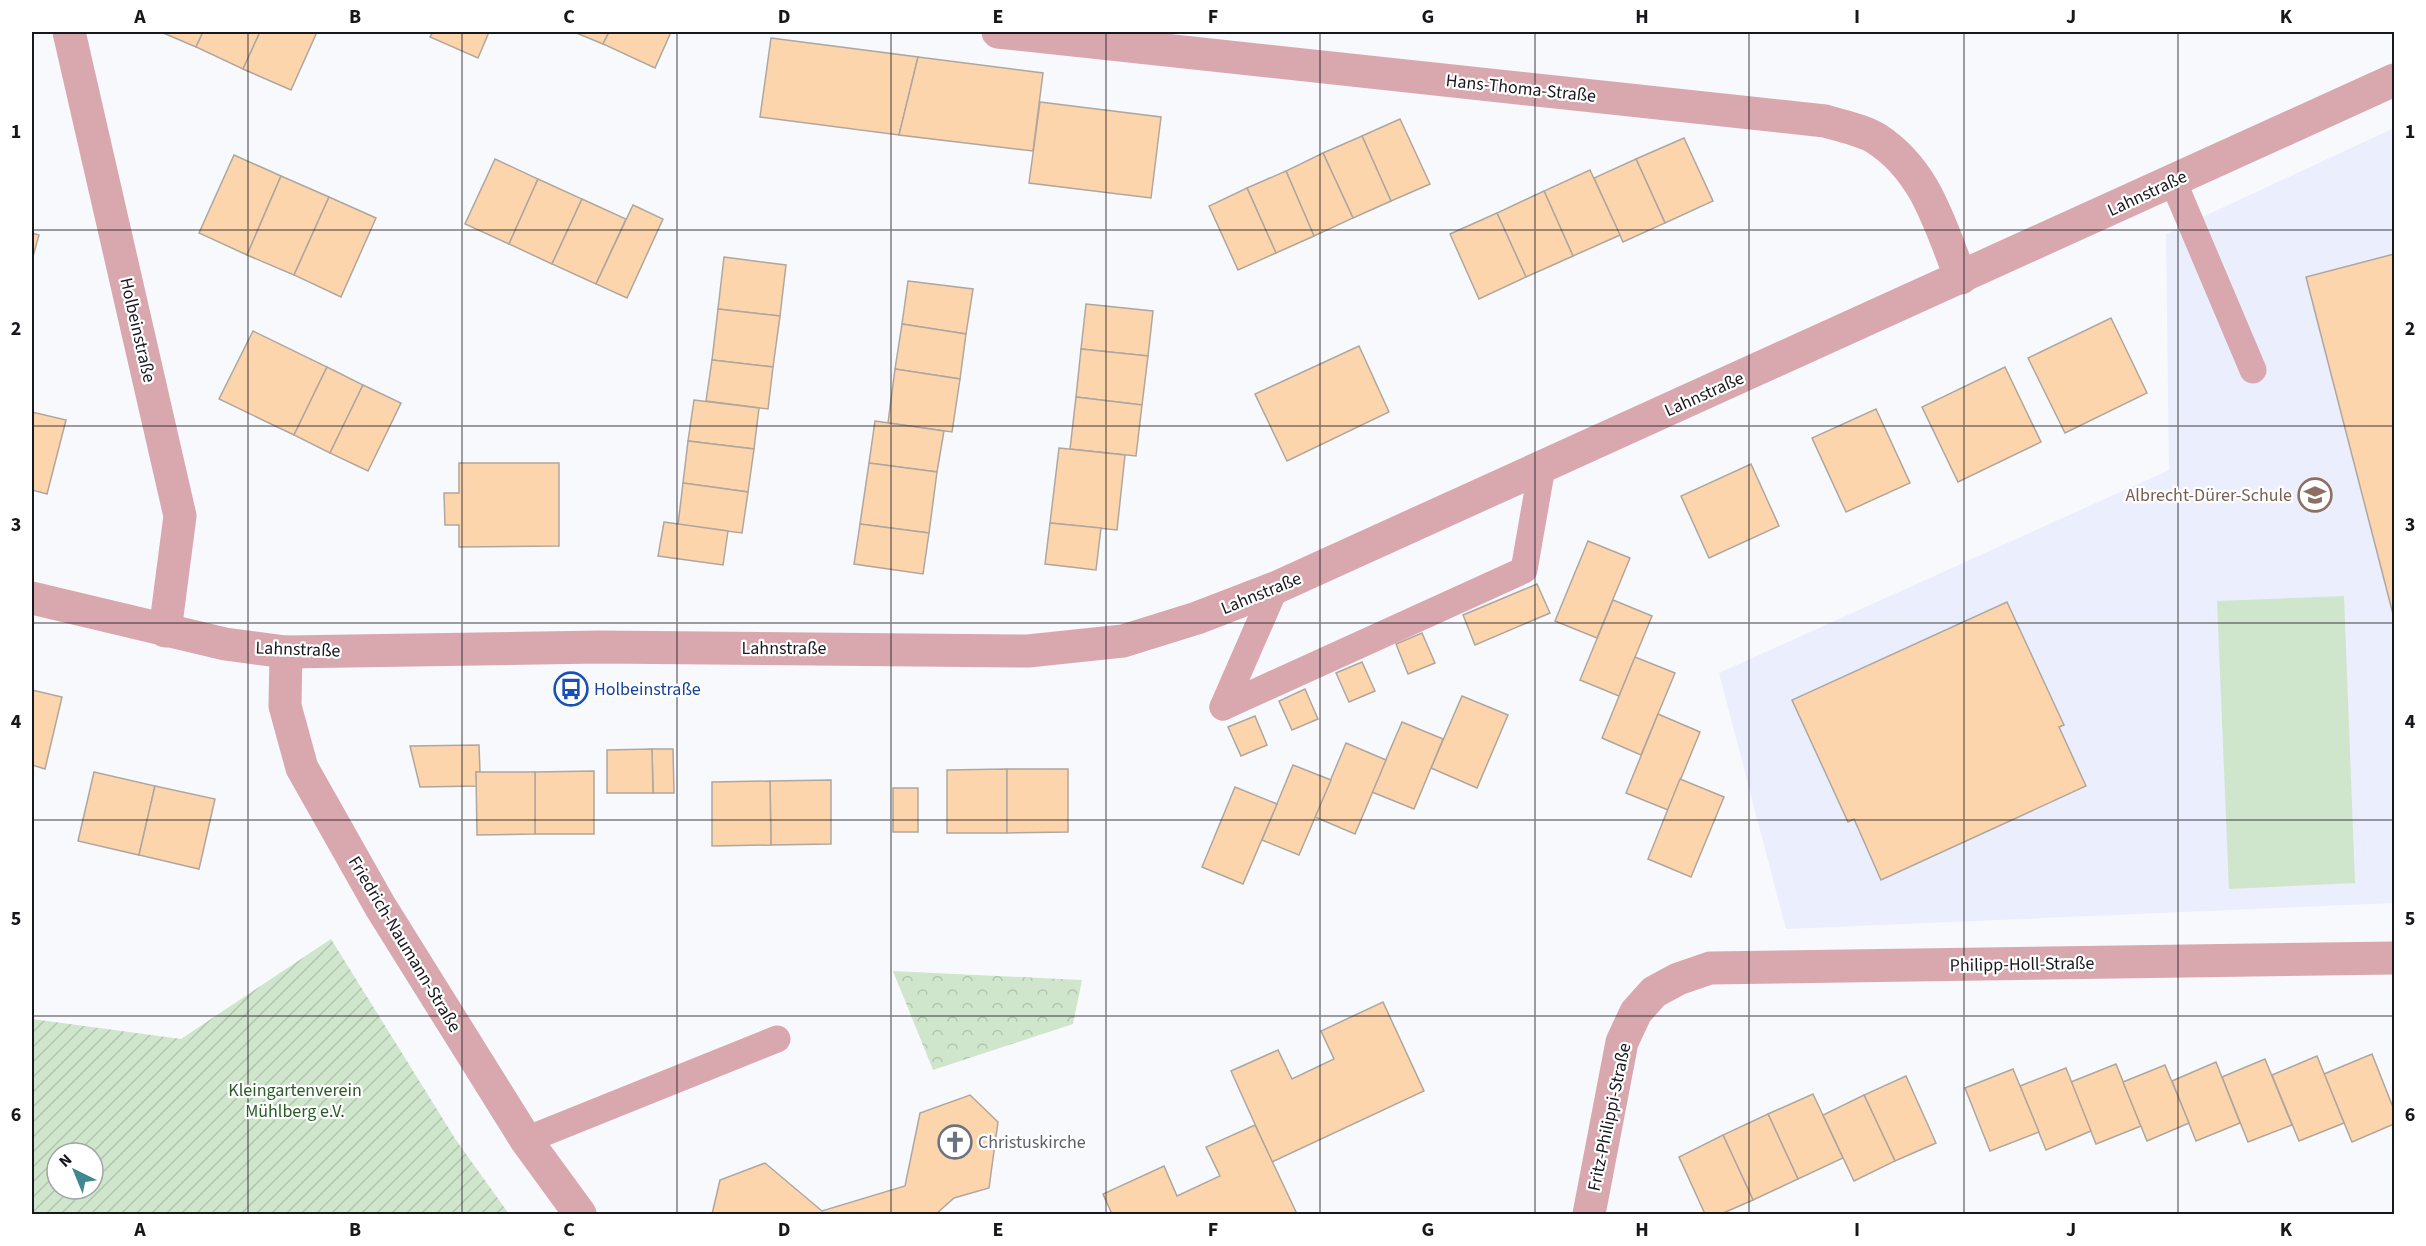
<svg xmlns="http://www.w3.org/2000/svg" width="2426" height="1246" viewBox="0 0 2426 1246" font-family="'Source Sans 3',sans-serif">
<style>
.built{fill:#ebeefc}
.forest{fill:url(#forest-crowns)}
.garden{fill:url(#garden-furrows);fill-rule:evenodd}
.pitch{fill:#cfe6cc}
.building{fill:#fdd5ad;stroke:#afa79f;stroke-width:1.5}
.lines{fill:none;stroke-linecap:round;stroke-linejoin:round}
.service{stroke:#d9a8af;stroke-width:27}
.minor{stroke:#d9a8af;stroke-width:33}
.tertiary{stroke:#d9a8af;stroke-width:33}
.grid{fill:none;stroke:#17181c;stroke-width:1.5;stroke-opacity:0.55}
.labels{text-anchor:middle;stroke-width:4.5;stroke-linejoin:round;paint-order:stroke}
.street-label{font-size:18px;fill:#17181c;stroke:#fff}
.education-label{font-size:18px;fill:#785e54;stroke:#fff;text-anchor:end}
.transit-label{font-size:18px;fill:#164399;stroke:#fff;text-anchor:start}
.park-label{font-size:18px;fill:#295b26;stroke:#fff}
.worship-label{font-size:18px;fill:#5b616d;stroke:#fff;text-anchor:start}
.neatline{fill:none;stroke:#17181c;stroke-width:2}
.grid-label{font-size:20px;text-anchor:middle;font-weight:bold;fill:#17181c}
</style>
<defs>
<pattern id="forest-crowns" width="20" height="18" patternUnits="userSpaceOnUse" patternTransform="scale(1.5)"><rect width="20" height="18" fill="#cfe6cc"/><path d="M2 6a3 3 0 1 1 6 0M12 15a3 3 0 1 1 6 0" fill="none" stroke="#b1c5af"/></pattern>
<pattern id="garden-furrows" width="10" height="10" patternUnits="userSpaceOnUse" patternTransform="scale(1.5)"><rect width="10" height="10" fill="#cfe6cc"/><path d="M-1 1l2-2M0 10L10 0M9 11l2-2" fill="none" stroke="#b1c5af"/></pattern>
</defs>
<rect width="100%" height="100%" fill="#f8f9fd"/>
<polygon class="built" points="2394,128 2394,903 1786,929 1719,673 2169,470 2166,234"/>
<polygon class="forest" points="893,971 1082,980 1073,1024 933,1070"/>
<path class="garden" d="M331,939L456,1140L509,1214H32V1019L181,1039ZM57,1153H93V1189H57Z"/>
<polygon class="pitch" points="2344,596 2355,883 2229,889 2217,601"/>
<g class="building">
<polygon points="161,32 203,32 196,47"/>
<polygon points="203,32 260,32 243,69 196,47"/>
<polygon points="260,32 317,32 291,90 243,69"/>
<polygon points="433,32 489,32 478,58 430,37"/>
<polygon points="574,32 609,32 603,44"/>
<polygon points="609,32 671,32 655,68 603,44"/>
<polygon points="771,38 918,57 899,135 760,117"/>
<polygon points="918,57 1043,73 1033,151 899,135"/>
<polygon points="1040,102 1161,117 1151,198 1029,183"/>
<polygon points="1400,119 1430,184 1391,201 1362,136"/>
<polygon points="1362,136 1391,201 1353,218 1323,153"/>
<polygon points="1684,138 1713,201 1665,223 1636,159"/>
<polygon points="1323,153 1353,218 1314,236 1286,171"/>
<polygon points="234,155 281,176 247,255 199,233"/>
<polygon points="495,159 538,179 509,244 465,224"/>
<polygon points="1636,159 1665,223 1623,242 1594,178"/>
<polygon points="1590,170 1620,235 1573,256 1544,191"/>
<polygon points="1286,171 1314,236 1276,253 1247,188"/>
<polygon points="281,176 329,197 294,275 247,255"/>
<polygon points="538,179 582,199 552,264 509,244"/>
<polygon points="1247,188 1276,253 1238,270 1209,206"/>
<polygon points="1544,191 1573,256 1526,277 1497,213"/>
<polygon points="329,197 376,218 341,297 294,275"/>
<polygon points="582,199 626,219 596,284 552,264"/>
<polygon points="633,205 663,219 627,298 596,284"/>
<polygon points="1497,213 1526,277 1479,299 1450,234"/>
<polygon points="32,233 39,235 32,260"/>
<polygon points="2394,254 2394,618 2306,277"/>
<polygon points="724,257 786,265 780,316 718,309"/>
<polygon points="908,281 973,289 966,334 902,324"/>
<polygon points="1086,304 1153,311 1148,356 1081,349"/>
<polygon points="718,309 780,316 773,367 712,360"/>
<polygon points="2111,318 2147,393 2065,433 2028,358"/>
<polygon points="902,324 966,334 960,379 895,369"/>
<polygon points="253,331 327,367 294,435 219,399"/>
<polygon points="1359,346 1389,412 1287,461 1255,394"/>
<polygon points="1081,349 1148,356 1142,405 1076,397"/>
<polygon points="712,360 773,367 768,409 706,401"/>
<polygon points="327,367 363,385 330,453 294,435"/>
<polygon points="2005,367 2041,442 1958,482 1922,407"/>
<polygon points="895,369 960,379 952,432 888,423"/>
<polygon points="363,385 401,403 368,471 330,453"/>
<polygon points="1076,397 1142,405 1136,456 1070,449"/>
<polygon points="694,400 759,408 754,449 688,441"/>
<polygon points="1876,409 1910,483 1846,512 1812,438"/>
<polygon points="32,412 66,420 47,494 32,490"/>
<polygon points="875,421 944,431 937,472 869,463"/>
<polygon points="688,441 754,449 748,492 683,483"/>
<polygon points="1059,448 1125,455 1117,530 1050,523"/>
<polygon points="459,463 559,463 559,546 459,547 459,525 445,525 444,493 459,493"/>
<polygon points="869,463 937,472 929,533 860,524"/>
<polygon points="1751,464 1779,526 1709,558 1681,496"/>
<polygon points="683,483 748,492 742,533 678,525"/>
<polygon points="664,522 728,531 723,565 658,556"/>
<polygon points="1050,523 1101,528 1096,570 1045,564"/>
<polygon points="860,524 929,533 923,574 854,564"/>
<polygon points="1588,541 1630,558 1597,638 1555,621"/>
<polygon points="1537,584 1550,613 1475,645 1463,615"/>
<polygon points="1613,600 1652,616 1619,696 1580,680"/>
<polygon points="2007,602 2064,725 2059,727 2086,786 1881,880 1854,819 1848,822 1792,700"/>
<polygon points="1422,633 1435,663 1408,674 1396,644"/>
<polygon points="1635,657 1675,673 1641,755 1602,738"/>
<polygon points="1362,662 1375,691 1349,702 1336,673"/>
<polygon points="1305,689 1318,719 1292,730 1279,701"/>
<polygon points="32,690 62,697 45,769 32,765"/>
<polygon points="1462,696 1508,715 1477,788 1431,768"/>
<polygon points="1658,714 1700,732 1668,810 1626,793"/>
<polygon points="1255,716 1267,745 1241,756 1228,727"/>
<polygon points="1402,722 1443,739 1414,809 1372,792"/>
<polygon points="1346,743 1386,760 1355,834 1315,817"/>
<polygon points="479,745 480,772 476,772 477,786 420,787 410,746"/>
<polygon points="652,749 673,749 674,793 653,793"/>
<polygon points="652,749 653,793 607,793 607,750"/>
<polygon points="1293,765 1331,780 1299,855 1262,840"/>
<polygon points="1007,769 1007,833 947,833 947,770"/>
<polygon points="1007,769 1068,769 1068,832 1007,833"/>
<polygon points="594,771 594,834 535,834 535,772"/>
<polygon points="94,772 155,786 139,855 78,841"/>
<polygon points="476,772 535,772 535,834 477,835"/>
<polygon points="1680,779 1724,797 1691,877 1648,859"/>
<polygon points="831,780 831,844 771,845 770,781"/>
<polygon points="770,781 771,845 712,846 712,782"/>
<polygon points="155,786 215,799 199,869 139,855"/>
<polygon points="1235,787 1277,804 1243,884 1202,867"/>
<rect x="893" y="788" width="25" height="44"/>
<polygon points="1383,1002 1424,1091 1272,1162 1231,1071 1278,1050 1292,1079 1334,1059 1321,1031"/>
<polygon points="2372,1054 2394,1110 2394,1124 2352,1142 2324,1074"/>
<polygon points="2317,1056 2344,1123 2299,1141 2272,1075"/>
<polygon points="2265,1059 2292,1125 2248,1142 2222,1077"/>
<polygon points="2216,1062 2240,1123 2196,1141 2172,1081"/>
<polygon points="2116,1064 2141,1126 2096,1144 2071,1082"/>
<polygon points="2165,1065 2189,1123 2147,1141 2123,1082"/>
<polygon points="2066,1068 2091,1131 2046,1150 2020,1086"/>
<polygon points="2013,1069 2039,1132 1990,1151 1965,1088"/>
<polygon points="1906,1076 1936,1143 1895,1161 1864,1095"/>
<polygon points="1813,1094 1843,1158 1798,1179 1768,1114"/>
<polygon points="970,1095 998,1122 989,1188 954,1198 936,1214 712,1214 720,1180 765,1163 822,1211 905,1186 920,1113"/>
<polygon points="1864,1095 1895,1161 1854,1181 1823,1115"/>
<polygon points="1768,1114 1798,1179 1753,1200 1723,1135"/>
<polygon points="1255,1125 1297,1214 1112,1214 1103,1194 1164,1166 1177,1196 1220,1176 1206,1147"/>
<polygon points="1723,1135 1753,1200 1721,1214 1705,1214 1679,1157"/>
</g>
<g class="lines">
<g class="service">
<polyline points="2173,181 2253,370"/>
<polyline points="1223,707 1524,570 1542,467"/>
<polyline points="1223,707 1275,588"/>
<polyline points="526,1140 777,1039"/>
</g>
<g class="minor">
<polyline points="69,32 180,516 165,631"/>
<path d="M998,32L1825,121C1841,126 1863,130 1877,139C1927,172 1940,226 1961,278"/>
<polyline points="1589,1214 1622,1042 1636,1012 1654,992 1678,979 1710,968 2394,958"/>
</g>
<g class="tertiary">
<polyline points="32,598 225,644 286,652 600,647 1028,651 1123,641 1197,618 1275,588 2394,80"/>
<polyline points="286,652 285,706 302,768 380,906 526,1140 580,1214"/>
</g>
</g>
<path class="grid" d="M248,32V1214M462,32V1214M677,32V1214M891,32V1214M1106,32V1214M1320,32V1214M1535,32V1214M1749,32V1214M1964,32V1214M2178,32V1214M32,230H2394M32,426H2394M32,623H2394M32,820H2394M32,1016H2394"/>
<defs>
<symbol id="school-ring" viewBox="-11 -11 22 22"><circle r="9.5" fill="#fff" stroke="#8d6e63" stroke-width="1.5"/><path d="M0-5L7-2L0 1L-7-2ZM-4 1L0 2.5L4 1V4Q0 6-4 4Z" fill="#8d6e63"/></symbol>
<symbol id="bus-ring" viewBox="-11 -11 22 22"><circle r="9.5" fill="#fff" stroke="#1a4fb4" stroke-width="1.5"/><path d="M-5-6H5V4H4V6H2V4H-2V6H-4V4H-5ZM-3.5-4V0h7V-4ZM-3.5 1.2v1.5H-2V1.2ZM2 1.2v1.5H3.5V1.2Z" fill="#1a4fb4"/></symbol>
<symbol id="church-ring" viewBox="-11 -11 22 22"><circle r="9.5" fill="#fff" stroke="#6b7280" stroke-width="1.5"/><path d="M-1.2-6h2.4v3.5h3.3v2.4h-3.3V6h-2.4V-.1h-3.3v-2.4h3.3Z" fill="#6b7280"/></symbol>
</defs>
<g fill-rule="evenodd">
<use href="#school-ring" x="2296" y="476" width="38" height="38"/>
<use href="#bus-ring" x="552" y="670" width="38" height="38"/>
<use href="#church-ring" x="936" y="1123" width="38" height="38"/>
</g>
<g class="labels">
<g class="street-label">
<text transform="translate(1521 88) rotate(6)" y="6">Hans-Thoma-Straße</text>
<text transform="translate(2147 193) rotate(-25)" y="6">Lahnstraße</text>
<text transform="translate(138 330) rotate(77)" y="6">Holbeinstraße</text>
<text transform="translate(1704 394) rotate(-24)" y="6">Lahnstraße</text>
<text transform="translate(1261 593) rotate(-22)" y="6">Lahnstraße</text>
<text x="784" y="654">Lahnstraße</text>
<text transform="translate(298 649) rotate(2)" y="6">Lahnstraße</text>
<text transform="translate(405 944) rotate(59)" y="6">Friedrich-Naumann-Straße</text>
<text transform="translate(2022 964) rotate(-1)" y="6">Philipp-Holl-Straße</text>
<text transform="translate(1609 1117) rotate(-78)" y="6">Fritz-Philippi-Straße</text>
</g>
<g class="education-label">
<text x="2292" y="501">Albrecht-Dürer-Schule</text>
</g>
<g class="transit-label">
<text x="594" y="695">Holbeinstraße</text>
</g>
<g class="park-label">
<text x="295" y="1096">Kleingartenverein<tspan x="295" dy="21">Mühlberg e.V.</tspan></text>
</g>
<g class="worship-label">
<text x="978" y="1148">Christuskirche</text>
</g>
</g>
<rect width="2426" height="1246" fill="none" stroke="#ffffff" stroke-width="66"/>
<g transform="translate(75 1171) rotate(317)"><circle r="28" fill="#ffffff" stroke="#a2a3a4" stroke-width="1.5"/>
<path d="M0-4.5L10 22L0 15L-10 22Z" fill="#418693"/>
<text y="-9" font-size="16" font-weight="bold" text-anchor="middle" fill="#17181c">N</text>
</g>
<rect x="33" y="33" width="2360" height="1180" class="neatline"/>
<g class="grid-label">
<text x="140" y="23">A</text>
<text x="355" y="23">B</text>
<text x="569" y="23">C</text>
<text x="784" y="23">D</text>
<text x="998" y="23">E</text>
<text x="1213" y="23">F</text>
<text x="1428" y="23">G</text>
<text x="1642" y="23">H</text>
<text x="1857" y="23">I</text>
<text x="2071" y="23">J</text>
<text x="2286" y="23">K</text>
<text x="16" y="138">1</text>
<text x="2410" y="138">1</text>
<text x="16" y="335">2</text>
<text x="2410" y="335">2</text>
<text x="16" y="531">3</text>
<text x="2410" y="531">3</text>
<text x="16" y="728">4</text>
<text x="2410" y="728">4</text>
<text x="16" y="925">5</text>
<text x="2410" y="925">5</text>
<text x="16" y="1121">6</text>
<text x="2410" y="1121">6</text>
<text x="140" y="1236">A</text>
<text x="355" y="1236">B</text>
<text x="569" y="1236">C</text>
<text x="784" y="1236">D</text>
<text x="998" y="1236">E</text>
<text x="1213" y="1236">F</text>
<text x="1428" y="1236">G</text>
<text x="1642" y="1236">H</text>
<text x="1857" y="1236">I</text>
<text x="2071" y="1236">J</text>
<text x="2286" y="1236">K</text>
</g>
</svg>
